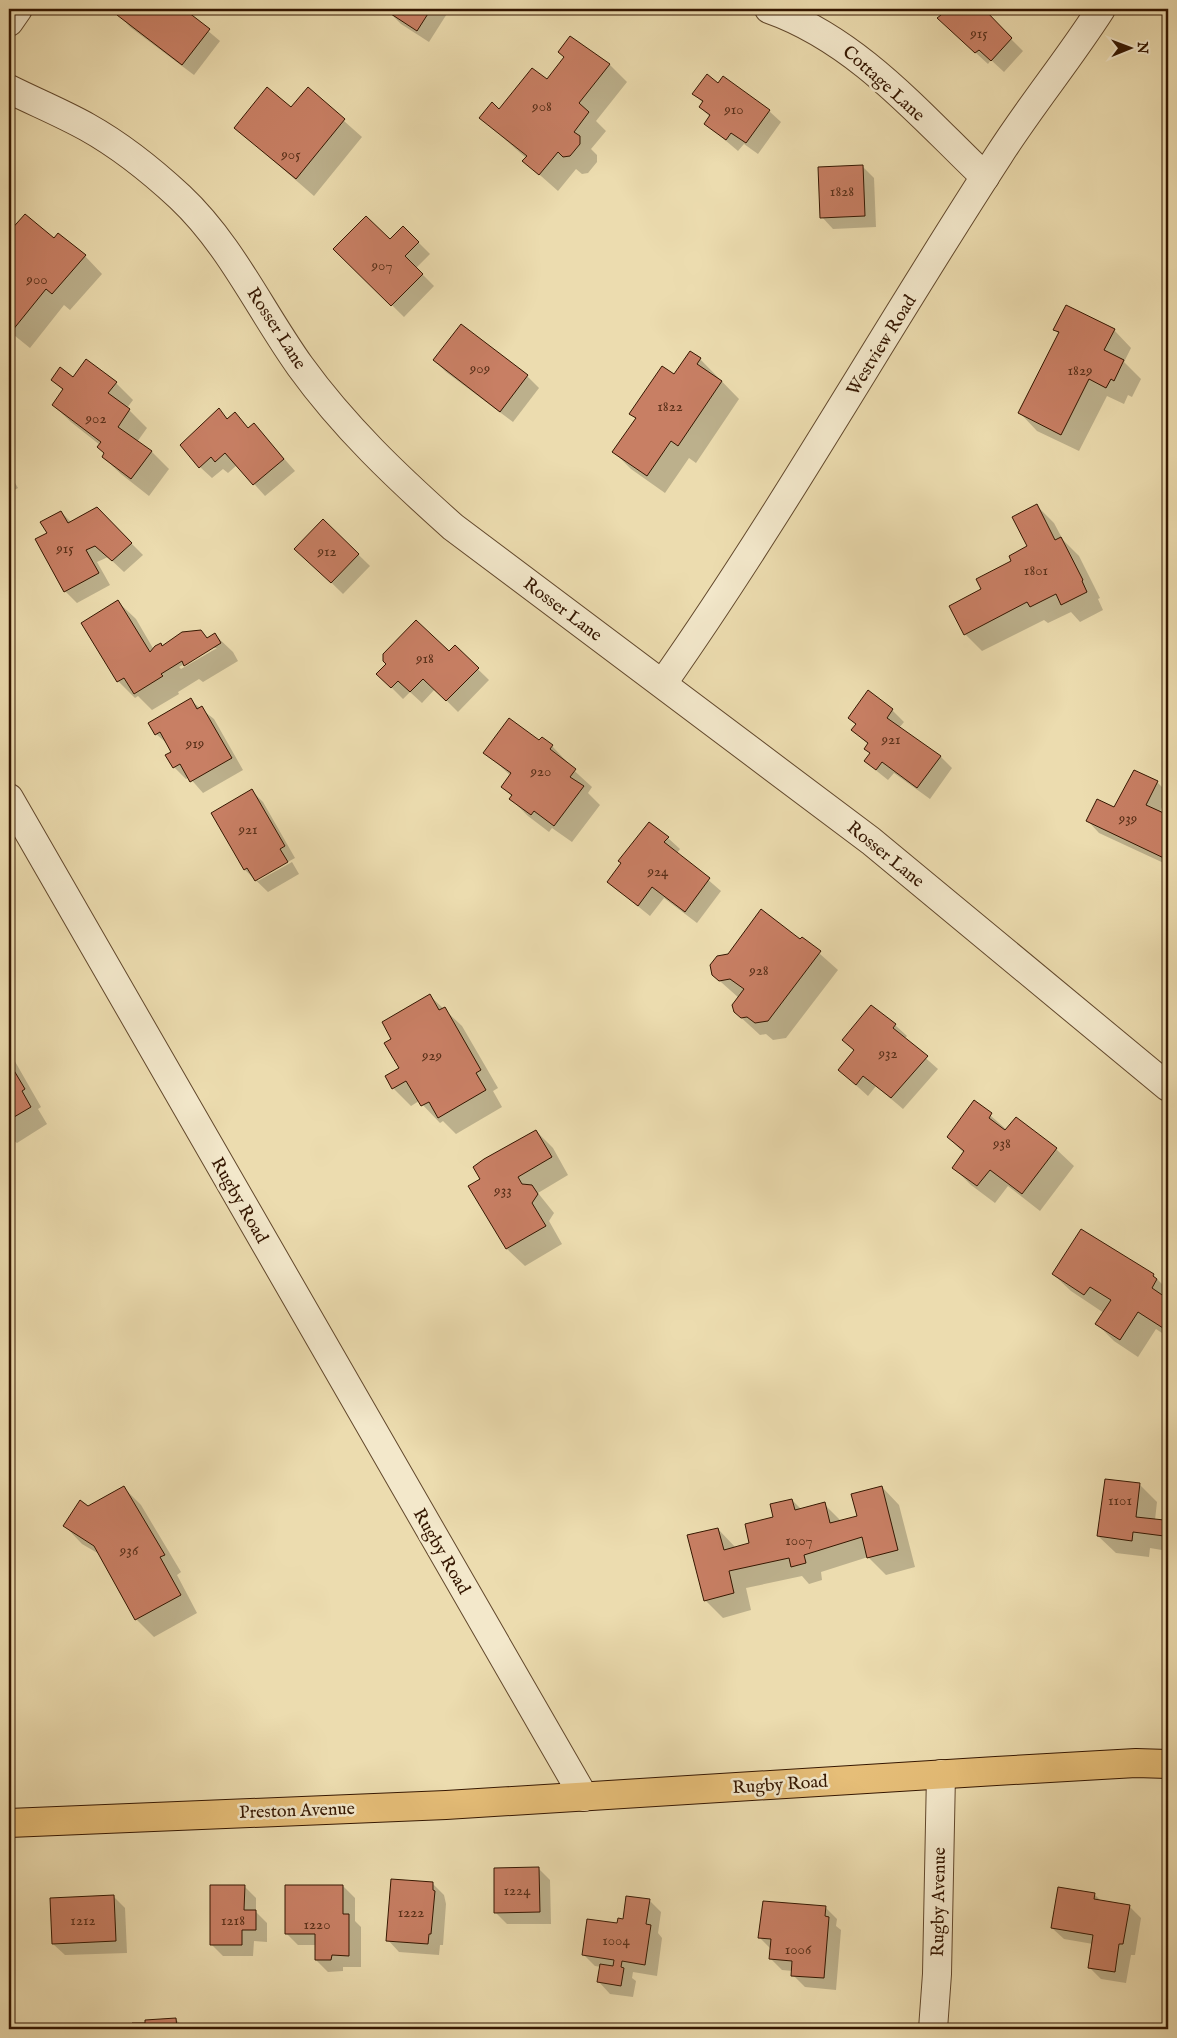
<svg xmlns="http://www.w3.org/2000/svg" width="1177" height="2038" viewBox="0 0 1177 2038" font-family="'IM FELL English',serif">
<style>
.shadow{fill:#0003;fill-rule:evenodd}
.building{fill:#c87f64;stroke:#341600}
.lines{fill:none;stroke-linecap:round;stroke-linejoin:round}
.minor-casing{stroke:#62482c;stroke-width:30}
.major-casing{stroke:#341600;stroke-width:30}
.minor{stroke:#f3e8cb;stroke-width:28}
.major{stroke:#e6be78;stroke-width:28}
.labels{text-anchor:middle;stroke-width:5;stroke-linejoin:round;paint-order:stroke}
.number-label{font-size:15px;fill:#593019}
.street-label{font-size:18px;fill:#341600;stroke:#f3e8cb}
</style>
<rect width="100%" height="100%" fill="#ecdcaf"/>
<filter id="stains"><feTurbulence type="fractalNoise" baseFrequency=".004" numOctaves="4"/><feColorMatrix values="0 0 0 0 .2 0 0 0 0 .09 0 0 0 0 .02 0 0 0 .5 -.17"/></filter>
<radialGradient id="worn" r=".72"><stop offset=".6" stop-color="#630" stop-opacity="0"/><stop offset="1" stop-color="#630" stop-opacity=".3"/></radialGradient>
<g class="shadow">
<polygon points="123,9 182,9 220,41 194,75 130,27 119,15"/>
<polygon points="392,9 450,9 429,42 401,24 389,12"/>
<polygon points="934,9 982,9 1012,37 1011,39 1023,51 1004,72 991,60 988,64 951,30"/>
<polygon points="571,38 610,65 627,82 596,121 606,131 591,149 597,155 597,162 588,173 582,174 576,169 558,191 524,161 526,158 481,118 500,110 547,81 565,57"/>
<polygon points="719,85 769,111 781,122 758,154 744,144 738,151 706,124 710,117 700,107 703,103 694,94"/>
<polygon points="308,89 362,137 314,196 236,128 292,108"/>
<polygon points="862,166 874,178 876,227 833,229 822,217"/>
<polygon points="403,227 430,254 416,268 434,286 404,317 335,249 390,241"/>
<polygon points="9,233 54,239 85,256 102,274 70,310 64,305 30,348 9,331 9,270 14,264 9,259"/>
<polygon points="461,326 527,376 539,388 513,422 446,372 434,360"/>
<polygon points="1055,330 1114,330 1131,348 1124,362 1141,379 1132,397 1128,395 1124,404 1107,396 1079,451 1037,431 1020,413 1059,334"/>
<polygon points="700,359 739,399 696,463 689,458 665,493 631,469 614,452 636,419 631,414 674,375"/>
<polygon points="73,378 116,383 133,400 127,408 147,428 137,442 152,452 169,469 149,496 121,474 103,457 105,454 100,445 71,422 53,405 64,391 52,380"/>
<polygon points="219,410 228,419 235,414 249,429 265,437 295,471 265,496 237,465 228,473 223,469 212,478 200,467"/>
<polygon points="9,473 18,488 9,493"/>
<polygon points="1037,506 1054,523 1063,540 1079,556 1100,598 1098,599 1103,610 1080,622 1071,612 1048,623 1044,620 982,651 965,634 983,590 1029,547"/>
<polygon points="96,508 143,555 124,572 108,557 97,562 110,585 77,603 65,591 48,533 61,512 71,522"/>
<polygon points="323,520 370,566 343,594 308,560"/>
<path d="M118,602L136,619L154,650L201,631L208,639L215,635L233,652L238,661L203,682L199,679L178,692L179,694L152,710L138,696L135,698L118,681ZM212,648H217L181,669L179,667Z"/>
<polygon points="455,647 489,680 458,712 435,689 422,703 410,692 403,699 378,674 449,653"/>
<polygon points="190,700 214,719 243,770 203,793 189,777 186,779 174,767 173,752 169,745 156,734"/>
<polygon points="892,710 904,722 899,728 941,757 952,768 930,799 894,773 888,780 878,772 866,761 871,754 869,745 852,730 856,725 849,718"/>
<polygon points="539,742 552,746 569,764 568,765 592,787 588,793 600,805 572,842 552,828 549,832 528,816 511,799 512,797 503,787 511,776 485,752"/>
<polygon points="1157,782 1168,793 1160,812 1168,816 1168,865 1099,833 1088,821 1115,809"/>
<polygon points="252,791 263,802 295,858 257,879 258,881 292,862 299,874 268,892 244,869"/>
<polygon points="668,838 680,849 677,853 721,891 697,923 664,898 650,916 608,882"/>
<polygon points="802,938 838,970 786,1038 773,1040 766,1034 760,1035 735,1012 739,998 713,975"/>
<polygon points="430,996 462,1026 498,1088 493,1091 502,1107 456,1134 443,1121 440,1123 419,1101 411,1106 393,1088 387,1077 401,1068 393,1039"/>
<polygon points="895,1025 907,1036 904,1039 938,1069 903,1109 876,1086 868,1096 839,1070 854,1051 844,1040"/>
<polygon points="9,1051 41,1107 38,1109 47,1124 17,1143 13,1140 9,1150"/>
<polygon points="975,1102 1007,1130 1016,1119 1056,1149 1074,1166 1040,1211 1008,1186 995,1203 971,1185 954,1168 964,1153 948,1137"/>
<polygon points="536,1131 553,1148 568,1175 538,1193 554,1213 549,1221 562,1244 525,1266 507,1249 470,1186 482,1179"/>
<polygon points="1053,1274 1153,1275 1168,1290 1168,1337 1156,1329 1138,1357 1114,1341 1097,1324 1104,1313 1071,1291"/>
<polygon points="1140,1485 1157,1502 1155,1520 1165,1522 1168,1501 1168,1551 1150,1548 1149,1557 1116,1553 1098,1536"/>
<polygon points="882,1487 899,1505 915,1567 886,1575 868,1557 821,1572 822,1580 809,1584 802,1576 746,1588 751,1610 723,1618 705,1600 718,1529 736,1548 751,1544 792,1500 801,1509 824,1504 842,1522 858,1517"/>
<polygon points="124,1488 141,1505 181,1572 177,1575 197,1613 154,1637 136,1619 101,1555 82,1544 65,1526 88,1507"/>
<polygon points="538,1868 550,1880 551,1924 507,1924 496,1913"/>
<polygon points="432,1883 444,1895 446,1904 443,1945 440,1945 439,1955 399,1952 388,1940"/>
<polygon points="244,1886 256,1898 256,1912 267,1923 267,1942 254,1941 253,1956 223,1956 211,1944"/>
<polygon points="343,1886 355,1898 355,1921 361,1927 361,1967 343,1967 343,1971 328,1972 316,1960 316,1945 298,1945 286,1933"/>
<polygon points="1094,1894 1101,1901 1129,1906 1141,1918 1135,1955 1131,1955 1126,1983 1101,1979 1089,1967 1093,1944 1064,1939 1052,1928"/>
<polygon points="113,1896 125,1908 127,1953 65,1955 53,1944"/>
<polygon points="649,1900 661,1912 658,1933 662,1938 657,1976 633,1972 632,1978 636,1981 633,1997 610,1994 599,1982 601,1967 595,1966 583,1954"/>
<polygon points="825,1907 837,1919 836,1926 841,1930 836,1990 805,1987 793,1975 793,1971 782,1970 771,1959 771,1949 759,1937 761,1916"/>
<polygon points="175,2019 186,2029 133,2029 133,2025"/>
</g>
<g class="building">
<polygon points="122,9 184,9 210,29 182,65 117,15"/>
<polygon points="390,9 431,9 417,31 388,12"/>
<polygon points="933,9 984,9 1012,38 991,61 979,50 975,53 937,18 941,15"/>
<polygon points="570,36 610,64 579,103 589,112 574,132 580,136 580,144 570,156 563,157 558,152 539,175 522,161 527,156 479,118 492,102 499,109 532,68 547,79 564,57 558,52"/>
<polygon points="707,74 718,83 723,76 770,110 746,143 731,133 726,140 704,124 710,115 699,107 703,101 692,94"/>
<polygon points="267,87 291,107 308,87 345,119 296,179 234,128"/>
<polygon points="863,165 865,216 820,218 818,167"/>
<polygon points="25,214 54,238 58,233 86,255 52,294 46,289 12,331 9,329 9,268 14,262 9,257 9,232"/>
<polygon points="366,216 390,239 403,226 419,242 405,256 423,274 391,306 333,249"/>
<polygon points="1066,305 1115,329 1104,350 1124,360 1114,381 1111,379 1106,388 1089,379 1061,435 1018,413 1059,332 1053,330"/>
<polygon points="461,324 528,375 500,412 433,360"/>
<polygon points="690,351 701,358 697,364 722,381 678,446 671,441 647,476 612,452 636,418 629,414 662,366 674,374"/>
<polygon points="86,359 117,382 108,393 130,409 118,427 152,451 131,479 102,457 104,453 97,447 101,442 52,405 63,389 51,380 60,367 73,377"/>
<polygon points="219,408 227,419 235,412 248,428 254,423 284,459 253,485 225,453 215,462 211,457 199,468 180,445"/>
<polygon points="1037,504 1055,540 1061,537 1083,580 1082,581 1087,592 1061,605 1056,594 1030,607 1027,602 964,635 949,606 981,589 976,579 1011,561 1009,556 1027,546 1012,517"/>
<polygon points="97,507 132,543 112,561 95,546 86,550 99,573 64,592 35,539 47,533 40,522 61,511 68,523"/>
<polygon points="323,519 359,554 331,583 294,549"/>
<polygon points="118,600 150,652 155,646 161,643 162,646 182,632 201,630 207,638 215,633 221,643 184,666 182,661 161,674 163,676 134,694 124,678 117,682 81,623"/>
<polygon points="416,620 449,651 455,645 479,668 446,701 423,679 410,692 398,681 391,688 376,674 386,664 383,661 383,654"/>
<polygon points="868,690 893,709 887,718 941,756 917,788 882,762 876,770 864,761 870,753 864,749 868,743 851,730 856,724 848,718"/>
<polygon points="191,698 197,709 202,706 232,758 190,782 180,764 173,768 165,755 171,752 160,732 155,735 148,723"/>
<polygon points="509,718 539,740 542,737 553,745 550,749 576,769 570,777 584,786 554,826 534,811 531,815 509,799 512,795 501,787 511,773 483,753"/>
<polygon points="1134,770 1158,781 1146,805 1168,815 1168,860 1086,821 1097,799 1114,807"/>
<polygon points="252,789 285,846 280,849 288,862 255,881 247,868 244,870 211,813"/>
<polygon points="649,822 669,837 664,842 710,878 685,912 652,887 638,906 607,882 621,863 618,861"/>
<polygon points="761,909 800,939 802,937 821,951 768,1021 755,1023 747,1017 741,1018 734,1012 732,1005 744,989 730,979 719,981 712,975 710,965 717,956 728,954"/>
<polygon points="430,994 439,1010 445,1007 481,1070 476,1073 486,1090 438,1118 429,1102 421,1106 406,1081 392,1089 385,1076 399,1068 384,1043 391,1039 382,1022"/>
<polygon points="871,1005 896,1024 893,1028 928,1056 891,1098 863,1076 856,1085 838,1070 854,1050 842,1040"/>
<polygon points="9,1062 25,1089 22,1091 31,1107 9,1120"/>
<polygon points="974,1100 992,1113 989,1118 1005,1130 1016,1117 1057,1148 1022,1194 990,1170 977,1186 952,1168 964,1151 947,1137"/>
<polygon points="536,1130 552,1157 518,1177 522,1184 532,1185 538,1194 532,1203 546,1226 506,1249 468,1186 480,1179 473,1167 484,1159"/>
<polygon points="1081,1229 1154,1274 1153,1276 1157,1279 1152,1288 1168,1299 1168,1320 1163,1328 1138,1312 1120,1340 1095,1324 1111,1300 1090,1287 1084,1295 1052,1274"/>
<polygon points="1105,1479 1140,1483 1136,1517 1164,1520 1168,1484 1168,1545 1164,1540 1164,1536 1133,1532 1132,1541 1097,1536"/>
<polygon points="124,1486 165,1555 160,1557 181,1595 135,1620 94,1546 63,1526 80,1500 88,1506"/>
<polygon points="882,1486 898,1550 867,1558 862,1537 804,1555 806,1563 791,1567 789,1558 729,1571 734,1593 704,1601 687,1535 718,1528 724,1550 749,1543 745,1524 773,1517 770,1504 792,1499 795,1510 825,1502 830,1523 857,1516 851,1494"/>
<polygon points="539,1867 540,1912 494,1913 494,1868"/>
<polygon points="391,1879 433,1882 433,1890 435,1891 431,1934 429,1934 428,1944 386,1941"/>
<polygon points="210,1885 245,1885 244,1910 256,1910 256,1930 242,1930 242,1945 210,1945"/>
<polygon points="285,1885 343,1885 343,1914 349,1914 349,1956 332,1955 331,1960 315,1960 315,1934 285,1934"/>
<polygon points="1058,1887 1095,1893 1094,1899 1130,1905 1123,1944 1119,1944 1115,1972 1088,1968 1093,1935 1051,1928"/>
<polygon points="114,1895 116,1941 52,1944 50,1898"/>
<polygon points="626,1896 650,1899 646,1924 651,1925 645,1965 622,1961 621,1967 624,1968 621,1986 597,1982 600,1964 613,1966 614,1960 582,1955 587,1919 617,1923 618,1918 623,1919"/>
<polygon points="763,1901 826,1906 825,1916 829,1917 824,1978 791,1976 792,1961 769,1959 771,1939 758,1938"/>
<polygon points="176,2018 177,2029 132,2029 132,2023 145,2023 145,2020"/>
</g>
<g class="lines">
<defs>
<g id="minor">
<path d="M769,9C857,40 919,114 985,177"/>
<polyline points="9,22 18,9"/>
<path d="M9,89C35,102 62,113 87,127C121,146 152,171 180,197C231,245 260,310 300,366C344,427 397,477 453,527L871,841L1168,1087"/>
<path d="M663,683C783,512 885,330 999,155C1031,105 1069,59 1101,9"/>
<polyline points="9,798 584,1797"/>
<polyline points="933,2029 937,1974 941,1774"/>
</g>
<polyline id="major" points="9,1823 446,1805 996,1771 1136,1763 1168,1764"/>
</defs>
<use href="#minor" class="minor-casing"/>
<use href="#major" class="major-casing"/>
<use href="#minor" class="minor"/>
<use href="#major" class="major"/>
</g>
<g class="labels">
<g class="number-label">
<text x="979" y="38">915</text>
<text x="542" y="111">908</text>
<text x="734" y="114">910</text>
<text x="291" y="159">905</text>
<text x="842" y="196">1828</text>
<text x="382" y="270">907</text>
<text x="37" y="284">900</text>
<text x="480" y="373">909</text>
<text x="1080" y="375">1829</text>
<text x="670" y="411">1822</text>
<text x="96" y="423">902</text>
<text x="65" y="553">915</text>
<text x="327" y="556">912</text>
<text x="1036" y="575">1801</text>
<text x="425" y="663">918</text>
<text x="891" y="744">921</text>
<text x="195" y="748">919</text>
<text x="541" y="776">920</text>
<text x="1128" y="823">939</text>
<text x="248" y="834">921</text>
<text x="658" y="876">924</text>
<text x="759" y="975">928</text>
<text x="888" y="1058">932</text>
<text x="432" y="1060">929</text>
<text x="1002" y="1148">938</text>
<text x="503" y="1195">933</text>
<text x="1120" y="1505">1101</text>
<text x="799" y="1545">1007</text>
<text x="129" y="1555">936</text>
<text x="517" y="1895">1224</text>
<text x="411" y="1917">1222</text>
<text x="83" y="1925">1212</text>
<text x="233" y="1925">1218</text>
<text x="317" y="1929">1220</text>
<text x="616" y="1945">1004</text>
<text x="798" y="1954">1006</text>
</g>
<g class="street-label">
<text transform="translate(884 83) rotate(42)" y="6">Cottage Lane</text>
<text transform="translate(277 328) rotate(57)" y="6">Rosser Lane</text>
<text transform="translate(881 345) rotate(-58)" y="6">Westview Road</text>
<text transform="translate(563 609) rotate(37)" y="6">Rosser Lane</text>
<text transform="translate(886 854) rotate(39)" y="6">Rosser Lane</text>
<text transform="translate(240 1200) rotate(60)" y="6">Rugby Road</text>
<text transform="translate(442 1551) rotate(60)" y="6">Rugby Road</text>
<text transform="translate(780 1784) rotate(-4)" y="6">Rugby Road</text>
<text transform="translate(297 1810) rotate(-2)" y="6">Preston Avenue</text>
<text transform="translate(938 1902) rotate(-89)" y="6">Rugby Avenue</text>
</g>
</g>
<rect width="1177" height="2038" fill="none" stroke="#ecdcaf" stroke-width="30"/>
<rect x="10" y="10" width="1157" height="2018" fill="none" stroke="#341600" stroke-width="2.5"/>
<rect x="15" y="15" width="1147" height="2008" fill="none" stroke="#341600"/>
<g transform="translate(1130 48) rotate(89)" stroke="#f3e8cb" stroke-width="4" paint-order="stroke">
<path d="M0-4L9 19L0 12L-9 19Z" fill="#341600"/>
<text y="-8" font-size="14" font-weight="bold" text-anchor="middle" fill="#341600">N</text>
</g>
<rect width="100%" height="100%" filter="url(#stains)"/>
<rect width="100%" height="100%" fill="url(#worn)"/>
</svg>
